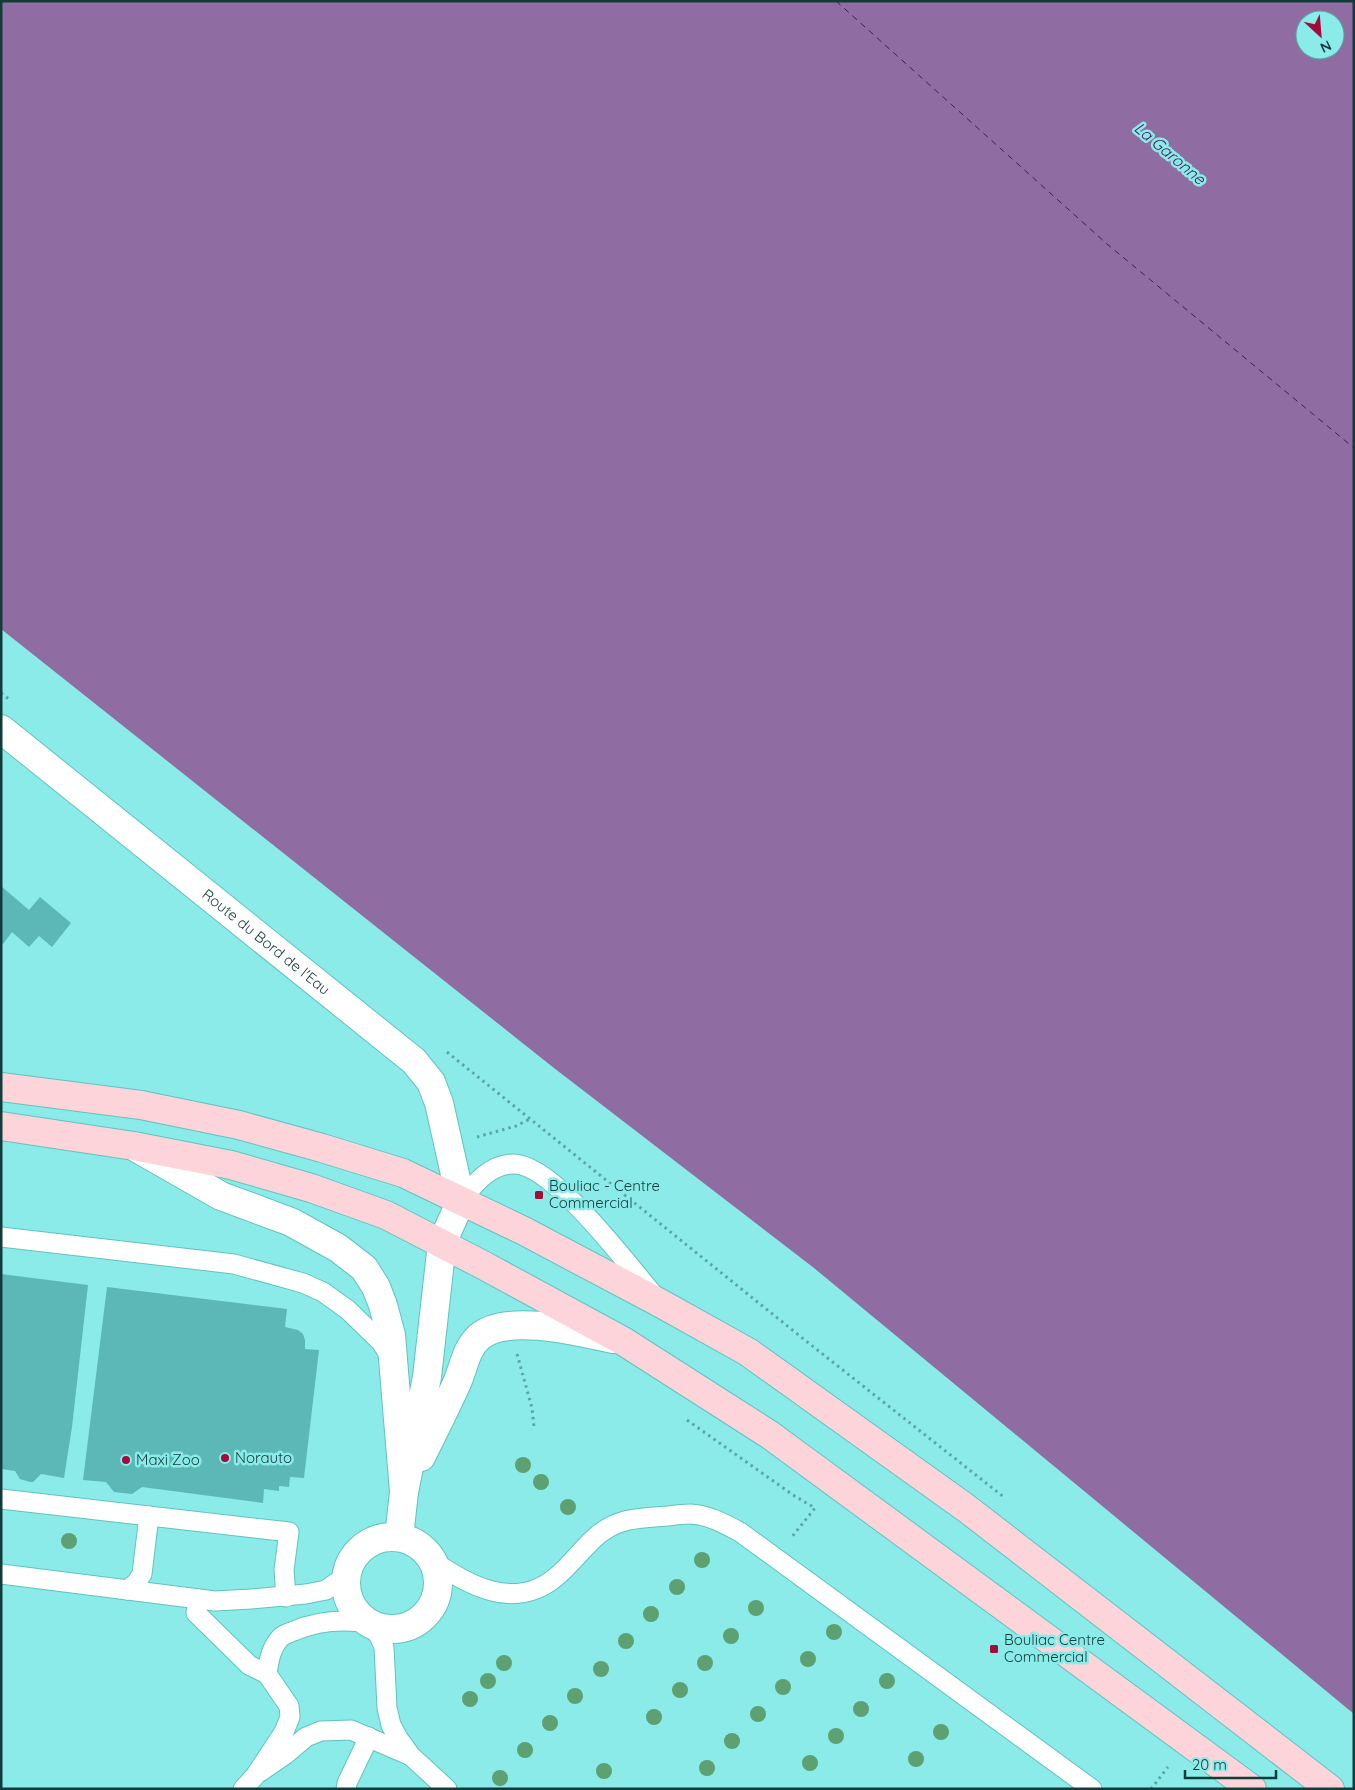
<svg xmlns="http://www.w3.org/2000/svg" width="1355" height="1790" viewBox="0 0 1355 1790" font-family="Quicksand,sans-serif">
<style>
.water{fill:#8f6ca1;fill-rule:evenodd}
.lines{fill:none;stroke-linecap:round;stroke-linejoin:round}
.ferry{stroke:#47195c;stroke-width:1;stroke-dasharray:6 5;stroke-linecap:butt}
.building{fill:#5bb8b6}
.service-casing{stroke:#61c3c0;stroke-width:21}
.minor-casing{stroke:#61c3c0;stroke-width:30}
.tertiary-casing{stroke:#61c3c0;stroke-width:30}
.secondary-casing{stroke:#61c3c0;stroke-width:30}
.path{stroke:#5ba6a5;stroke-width:3;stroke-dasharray:2.5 4;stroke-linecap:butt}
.service{stroke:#fff;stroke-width:19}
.minor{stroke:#fff;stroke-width:28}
.tertiary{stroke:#fff;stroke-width:28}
.secondary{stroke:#fcd4d9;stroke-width:28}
.tree{fill:#5da072}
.poi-dot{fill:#a50a3a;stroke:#8aebe9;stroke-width:2}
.labels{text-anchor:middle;stroke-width:5;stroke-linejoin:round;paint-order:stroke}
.street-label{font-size:15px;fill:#123c3b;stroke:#8aebe9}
.poi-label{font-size:15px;fill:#123c3b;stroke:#8aebe9;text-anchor:start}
.water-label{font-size:16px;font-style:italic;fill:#47195c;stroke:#8aebe9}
</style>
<rect width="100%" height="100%" fill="#8aebe9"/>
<path class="water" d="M1,1H1354V1714L814,1268L554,1068L1,629ZM1305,20H1335V50H1305Z"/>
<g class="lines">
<polyline class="ferry" points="836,1 1107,244 1354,448"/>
</g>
<g class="building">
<polygon points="1,886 29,910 40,897 71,923 52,947 39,936 29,947 12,932 3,944 1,943"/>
<polygon points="1,1274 88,1285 72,1427 64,1478 41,1474 33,1482 30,1482 20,1479 15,1471 1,1469"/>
<polygon points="107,1287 287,1309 285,1327 298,1330 303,1334 305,1340 305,1349 319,1350 304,1478 290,1477 289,1487 279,1486 279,1491 264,1489 263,1503 142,1487 132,1494 114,1492 106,1482 83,1480"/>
</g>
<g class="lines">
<defs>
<g id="service">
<path d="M461,1201C474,1184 489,1165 512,1164C551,1161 627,1264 653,1294"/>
<polyline points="1,1237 234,1264 303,1283 323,1292 348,1310 381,1342 391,1358"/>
<polyline points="1,1499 289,1532 284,1570 286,1597"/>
<path d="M431,1560C469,1585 514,1612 556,1577C572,1564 584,1546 599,1534C621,1517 642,1518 668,1516C675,1515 683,1514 691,1514C709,1515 725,1524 740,1532L1092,1789"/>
<polyline points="1,1574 215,1601 251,1599 306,1594 326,1590 347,1575"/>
<polyline points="127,1590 136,1583 142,1574 149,1516"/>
<polyline points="198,1599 196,1613 249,1665 267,1674"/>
<polyline points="260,1772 286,1754 306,1737 321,1731 351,1730 409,1755"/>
<path d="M243,1789L255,1776L284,1732L290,1717L289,1706L267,1674C269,1660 271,1648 280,1638C284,1634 289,1633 294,1631C319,1620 344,1619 370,1623L379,1636L384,1647L387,1708L391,1725L398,1738L411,1756L447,1789"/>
<polyline points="346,1789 347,1783 369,1737"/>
</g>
<g id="minor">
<polyline points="137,1148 221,1196 291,1222 338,1248 364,1268 376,1287 383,1305 391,1335 404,1492"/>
<path d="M421,1457C433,1433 445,1409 456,1385C464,1368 465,1350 479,1337C507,1313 580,1332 613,1339"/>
<polyline points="399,1537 404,1492 427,1377 442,1243 461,1201"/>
<circle cx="392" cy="1583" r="46"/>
</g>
<g id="tertiary">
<path id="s1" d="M1,729L414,1061L431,1082L439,1103L461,1201"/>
</g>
<g id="secondary">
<polyline points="1,1087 141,1105 239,1125 322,1148 403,1173 524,1231 660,1303 748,1352 966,1508 1330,1789"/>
<polyline points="1,1126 134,1146 231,1165 311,1188 386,1215 483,1265 623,1341 770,1435 1252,1789"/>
</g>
</defs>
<use href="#service" class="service-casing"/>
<use href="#minor" class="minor-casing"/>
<use href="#tertiary" class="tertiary-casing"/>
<use href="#secondary" class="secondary-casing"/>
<g class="path">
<polyline points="1,693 10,700"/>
<polyline points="447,1052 801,1337 1005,1498"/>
<polyline points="477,1137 516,1126 530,1119"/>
<polyline points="517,1354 532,1408 534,1427"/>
<polyline points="687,1420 793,1495 815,1508 791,1538"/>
<polyline points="1151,1789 1168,1767"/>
</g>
<use href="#service" class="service"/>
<use href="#minor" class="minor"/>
<use href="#tertiary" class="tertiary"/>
<use href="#secondary" class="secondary"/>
</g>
<g class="tree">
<circle cx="523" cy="1465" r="8"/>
<circle cx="541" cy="1482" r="8"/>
<circle cx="568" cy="1507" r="8"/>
<circle cx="69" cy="1541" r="8"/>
<circle cx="702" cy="1560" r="8"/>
<circle cx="677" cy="1587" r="8"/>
<circle cx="756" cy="1608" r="8"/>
<circle cx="651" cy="1614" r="8"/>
<circle cx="834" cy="1632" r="8"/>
<circle cx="731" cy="1636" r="8"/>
<circle cx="626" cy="1641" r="8"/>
<circle cx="808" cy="1659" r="8"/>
<circle cx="504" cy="1663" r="8"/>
<circle cx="705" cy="1663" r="8"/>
<circle cx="601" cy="1669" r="8"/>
<circle cx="488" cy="1681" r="8"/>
<circle cx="887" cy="1681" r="8"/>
<circle cx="783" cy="1687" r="8"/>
<circle cx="680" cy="1690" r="8"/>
<circle cx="575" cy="1696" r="8"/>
<circle cx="470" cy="1699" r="8"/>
<circle cx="861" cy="1709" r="8"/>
<circle cx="758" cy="1714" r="8"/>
<circle cx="654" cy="1717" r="8"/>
<circle cx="550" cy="1723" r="8"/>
<circle cx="941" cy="1732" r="8"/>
<circle cx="836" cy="1736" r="8"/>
<circle cx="732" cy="1741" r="8"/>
<circle cx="525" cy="1750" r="8"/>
<circle cx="916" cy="1759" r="8"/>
<circle cx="810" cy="1763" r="8"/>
<circle cx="707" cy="1768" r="8"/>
<circle cx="604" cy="1771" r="8"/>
<circle cx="500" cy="1778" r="8"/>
</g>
<g class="poi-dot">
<rect x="534" y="1190" width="10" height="10" rx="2.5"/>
<circle cx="225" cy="1458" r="5"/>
<circle cx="126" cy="1460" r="5"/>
<rect x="989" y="1644" width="10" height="10" rx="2.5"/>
</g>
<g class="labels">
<g class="street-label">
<text dy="5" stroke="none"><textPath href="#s1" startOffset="340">Route du Bord de l'Eau</textPath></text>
</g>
<g class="poi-label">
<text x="549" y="1191">Bouliac - Centre<tspan x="549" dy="17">Commercial</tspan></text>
<text x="235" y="1463">Norauto</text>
<text x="136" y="1465">Maxi Zoo</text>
<text x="1004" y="1645">Bouliac Centre<tspan x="1004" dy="17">Commercial</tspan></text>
</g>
<g class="water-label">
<text transform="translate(1170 153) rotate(40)" y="6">La Garonne</text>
</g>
</g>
<rect width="1355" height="1790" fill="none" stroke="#123c3b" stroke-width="5"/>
<g transform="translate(1320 35) rotate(154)"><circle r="24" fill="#8aebe9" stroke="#5aa5a3"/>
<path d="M0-4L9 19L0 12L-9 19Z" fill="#a50a3a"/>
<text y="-8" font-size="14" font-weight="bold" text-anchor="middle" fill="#123c3b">N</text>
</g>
<path d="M1185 1770v8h91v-8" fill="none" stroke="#123c3b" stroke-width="2.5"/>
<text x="1192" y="1770" font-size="15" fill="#123c3b" stroke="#8aebe9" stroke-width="4" paint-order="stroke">20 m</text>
</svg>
